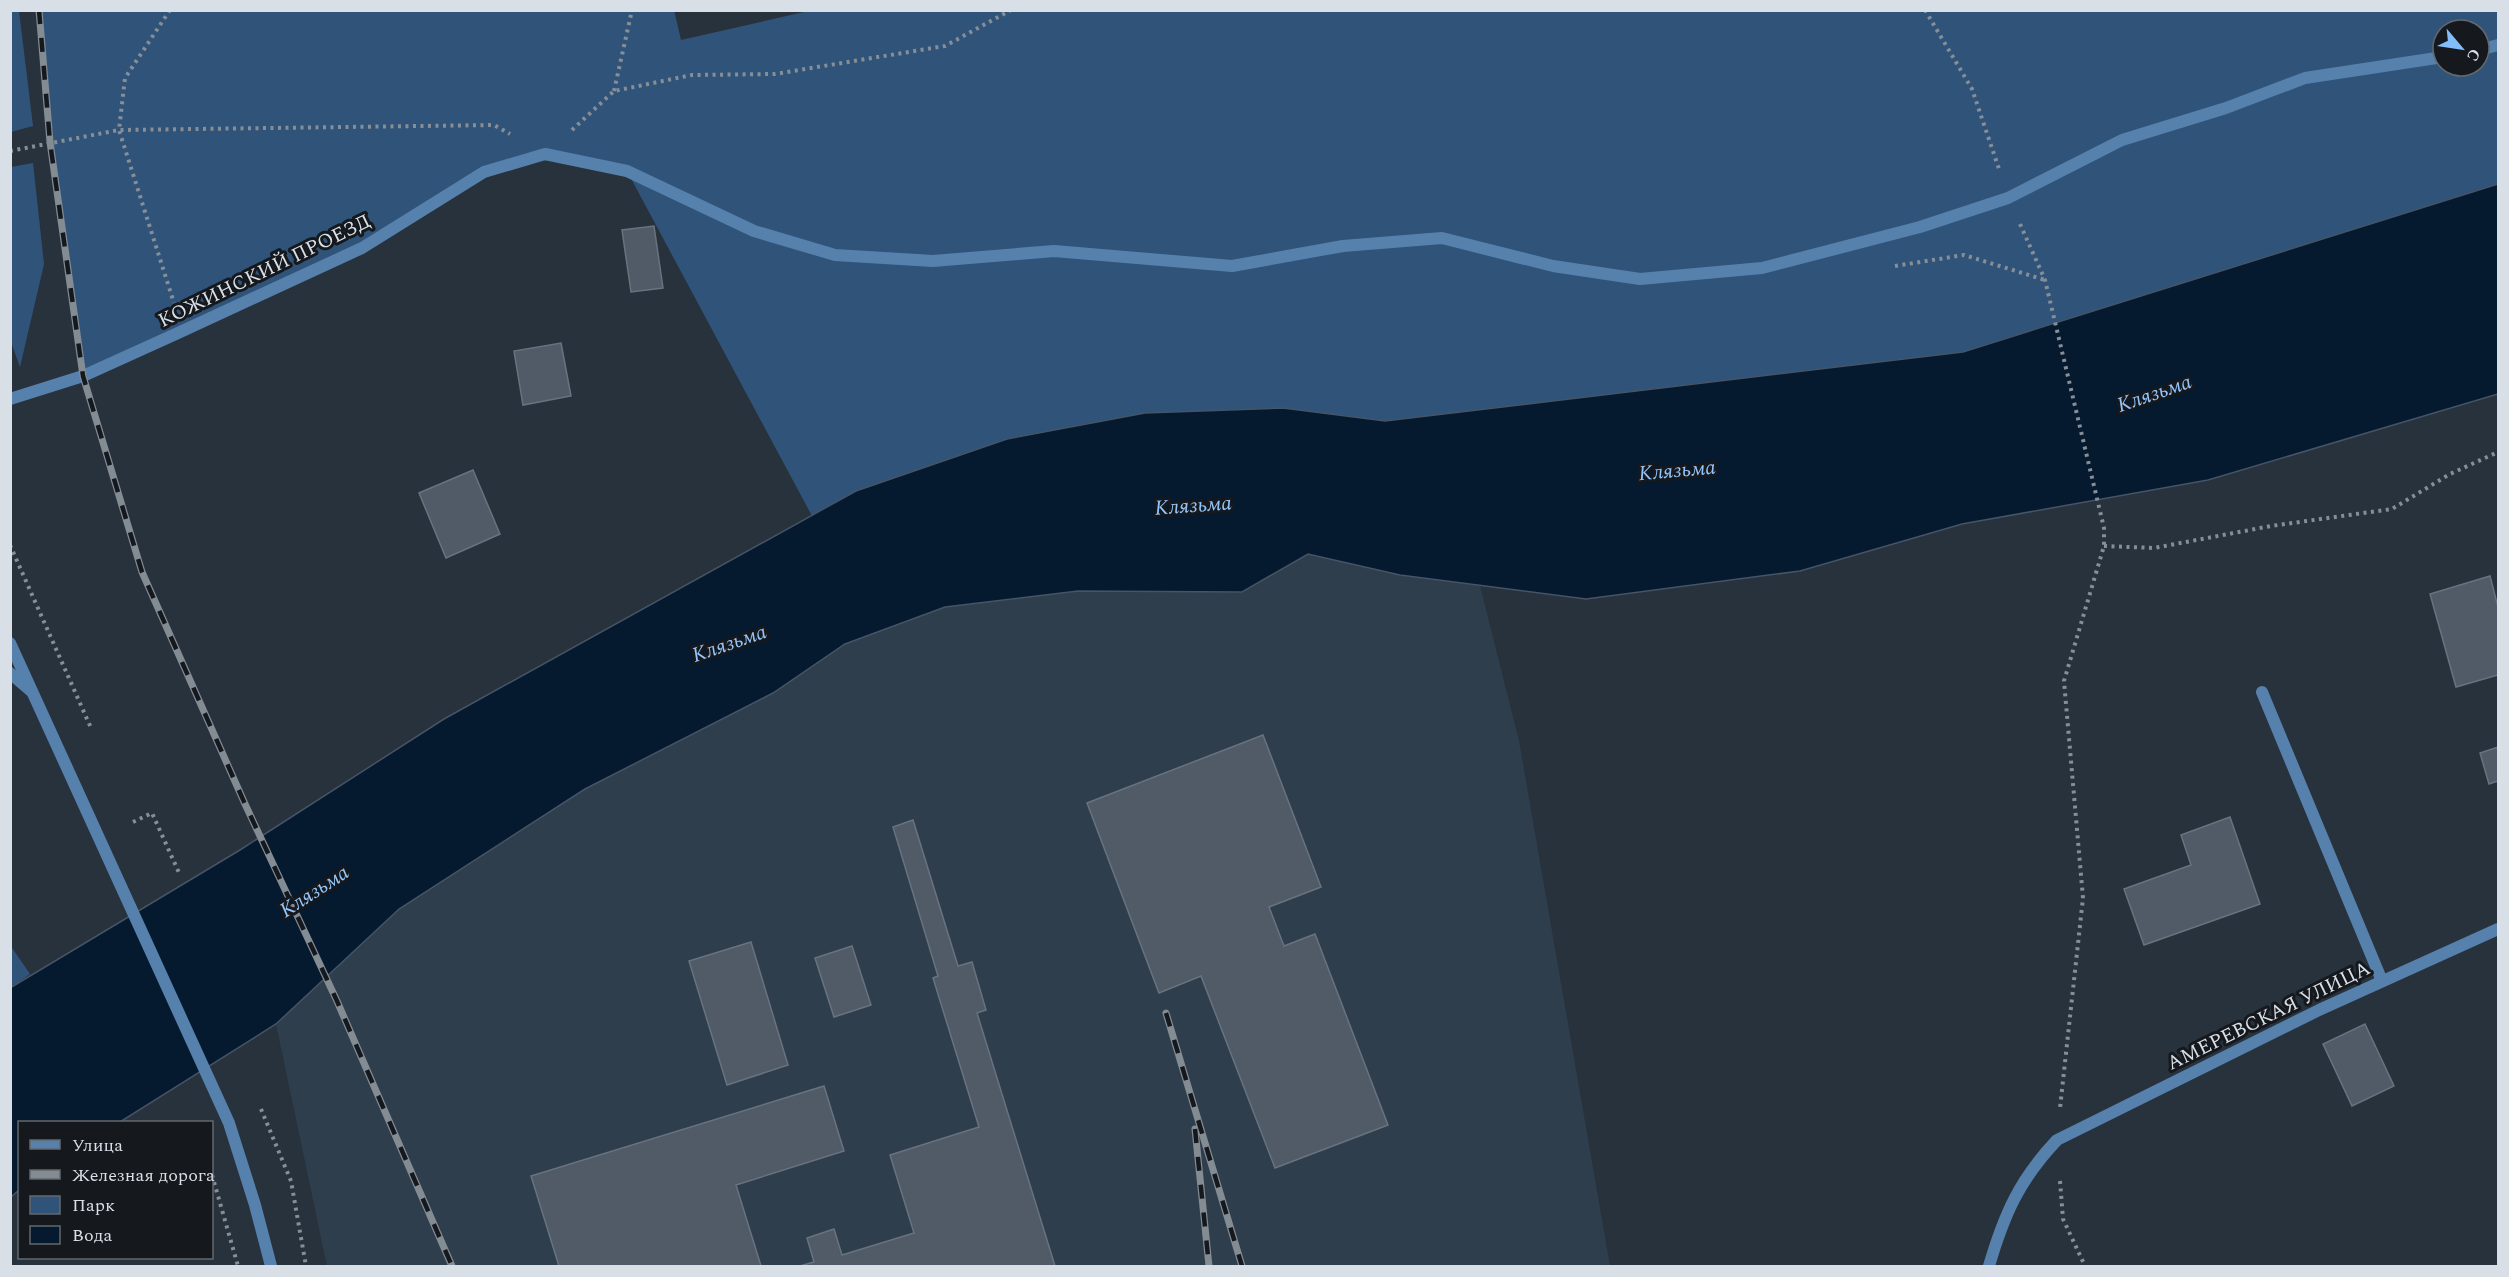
<svg xmlns="http://www.w3.org/2000/svg" width="2509" height="1277" viewBox="0 0 2509 1277" font-family="Spectral,serif">
<style>
.built{fill:#2f3e4d}
.green{fill:#305479;fill-rule:evenodd}
.water{fill:#05192f;stroke:#455466;stroke-width:1.5}
.building{fill:#515b67;stroke:#68737f;stroke-width:1.5}
.lines{fill:none;stroke-linecap:round;stroke-linejoin:round}
.path{stroke:#878e97;stroke-width:4;stroke-dasharray:3 4.5;stroke-linecap:butt}
.lane{stroke:#5781ad;stroke-width:12}
.street{stroke:#5781ad;stroke-width:12}
.rail-casing{stroke:#838b93;stroke-width:7}
.rail{stroke:#15191e;stroke-width:4.5;stroke-dasharray:14;stroke-linecap:butt}
.labels{text-anchor:middle;stroke-width:6;stroke-linejoin:round;paint-order:stroke}
.street-label{font-size:20px;fill:#d9dfe6;stroke:#15191e}
.water-label{font-size:21px;font-style:italic;fill:#94c6fc;stroke:#15191e}
</style>
<rect width="100%" height="100%" fill="#28323d"/>
<polygon class="built" points="1308,554 1399,575 1480,586 1519,741 1610,1266 327,1266 276,1024 399,909 585,789 773,693 845,644 945,607 1078,591 1242,592"/>
<g class="green">
<path d="M674,10L681,40L813,10L2498,11V184L1963,352L1385,421L1283,408L1145,413L1007,439L857,491L812,516L627,171L545,154L484,172L362,248L83,376L50,142L39,11ZM2443,30H2479V66H2443Z"/>
<polygon points="10,11 19,11 33,126 11,132"/>
<polygon points="33,163 44,264 20,367 10,339 11,167"/>
<polygon points="10,945 30,974 11,988 10,988"/>
</g>
<polygon class="water" points="2498,184 2498,394 2208,480 1962,524 1800,571 1586,599 1400,575 1308,554 1242,592 1078,591 945,607 845,644 773,693 585,789 399,909 276,1024 120,1122 20,1122 19,1190 11,1197 10,988 240,850 444,719 856,491 1007,439 1145,413 1283,408 1385,421 1963,352"/>
<g class="building">
<polygon points="654,226 663,288 631,292 622,230"/>
<polygon points="561,343 571,396 523,405 514,351"/>
<polygon points="473,470 500,534 446,558 419,493"/>
<polygon points="2490,576 2498,607 2498,675 2456,687 2430,594"/>
<polygon points="1263,735 1321,887 1269,907 1284,946 1315,934 1388,1125 1275,1168 1201,976 1159,993 1087,803"/>
<polygon points="2498,747 2498,781 2489,784 2480,753"/>
<polygon points="2230,817 2260,904 2144,945 2124,889 2191,865 2181,835"/>
<polygon points="913,820 958,966 972,962 986,1010 977,1013 1055,1266 800,1266 814,1262 807,1238 834,1229 842,1255 914,1233 890,1155 979,1127 933,978 938,976 893,827"/>
<polygon points="751,942 788,1065 727,1085 689,961"/>
<polygon points="852,946 871,1005 834,1017 815,958"/>
<polygon points="2365,1024 2394,1086 2352,1106 2323,1044"/>
<polygon points="824,1086 844,1151 736,1185 761,1266 559,1266 531,1176"/>
</g>
<g class="lines">
<g class="path">
<polyline points="170,10 125,78 119,130 174,303"/>
<polyline points="1925,10 1972,89 2000,172"/>
<polyline points="614,91 632,10"/>
<polyline points="572,130 614,91 692,75 775,74 945,46 1011,10"/>
<polyline points="10,151 119,130 494,125 510,134"/>
<polyline points="2020,224 2045,280 2104,528 2104,546 2064,681 2083,898 2060,1108"/>
<polyline points="1895,266 1964,255 2045,280"/>
<polyline points="10,545 91,728"/>
<polyline points="2104,546 2154,548 2271,526 2392,509 2450,474 2498,452"/>
<polyline points="133,822 152,813 180,875"/>
<polyline points="261,1109 291,1181 306,1266"/>
<polyline points="212,1175 238,1266"/>
<polyline points="2060,1181 2063,1219 2085,1266"/>
</g>
<polyline class="lane" points="2262,692 2382,981"/>
<g class="street">
<polyline points="2479,50 2498,45"/>
<polyline points="10,399 83,376 178,333 362,248 484,172 545,154 627,171 754,231 835,255 933,261 1054,251 1232,266 1343,246 1442,238 1553,266 1640,279 1762,268 1920,227 2008,198 2122,140 2226,108 2305,78 2443,57"/>
<polyline points="10,643 229,1123 255,1205 271,1266"/>
<polyline points="10,673 31,691"/>
<path d="M1989,1266C2004,1215 2019,1180 2057,1140L2319,1010L2498,929"/>
</g>
<defs>
<g id="rail">
<polyline points="39,10 50,142 83,376 142,572 245,804 337,1001 452,1266"/>
<polyline points="1166,1013 1242,1266"/>
<polyline points="1195,1129 1209,1266"/>
</g>
</defs>
<use href="#rail" class="rail-casing"/>
<use href="#rail" class="rail"/>
</g>
<g class="labels">
<g class="street-label">
<text transform="translate(264 270) rotate(-26)" y="7">КОЖИНСКИЙ ПРОЕЗД</text>
<text transform="translate(2268 1015) rotate(-26)" y="7">АМЕРЕВСКАЯ УЛИЦА</text>
</g>
<g class="water-label">
<text transform="translate(2154 393) rotate(-19)" y="7">Клязьма</text>
<text transform="translate(1677 470) rotate(-5)" y="7">Клязьма</text>
<text transform="translate(1193 505) rotate(-4)" y="7">Клязьма</text>
<text transform="translate(729 643) rotate(-19)" y="7">Клязьма</text>
<text transform="translate(314 891) rotate(-33)" y="7">Клязьма</text>
</g>
</g>
<rect width="2509" height="1277" fill="none" stroke="#d9dfe6" stroke-width="24"/>
<rect x="18" y="1121" width="195" height="138" fill="#15191e" stroke="#63686e" stroke-width="1.5"/>
<rect x="30" y="1140" width="30" height="9" fill="#5781ad" stroke="#63686e" stroke-width="1.5"/>
<text x="72" y="1151" font-size="18" fill="#d9dfe6">Улица</text>
<rect x="30" y="1170" width="30" height="9" fill="#838b93" stroke="#63686e" stroke-width="1.5"/>
<text x="72" y="1181" font-size="18" fill="#d9dfe6">Железная дорога</text>
<rect x="30" y="1196" width="30" height="18" fill="#305479" stroke="#63686e" stroke-width="1.5"/>
<text x="72" y="1211" font-size="18" fill="#d9dfe6">Парк</text>
<rect x="30" y="1226" width="30" height="18" fill="#05192f" stroke="#63686e" stroke-width="1.5"/>
<text x="72" y="1241" font-size="18" fill="#d9dfe6">Вода</text>
<g transform="translate(2461 48) rotate(119)"><circle r="28" fill="#15191e" stroke="#63686e" stroke-width="1.5"/>
<path d="M0-4.5L10 22L0 15L-10 22Z" fill="#82bcfa"/>
<text y="-9" font-size="16" font-weight="bold" text-anchor="middle" fill="#d9dfe6">С</text>
</g>
</svg>
